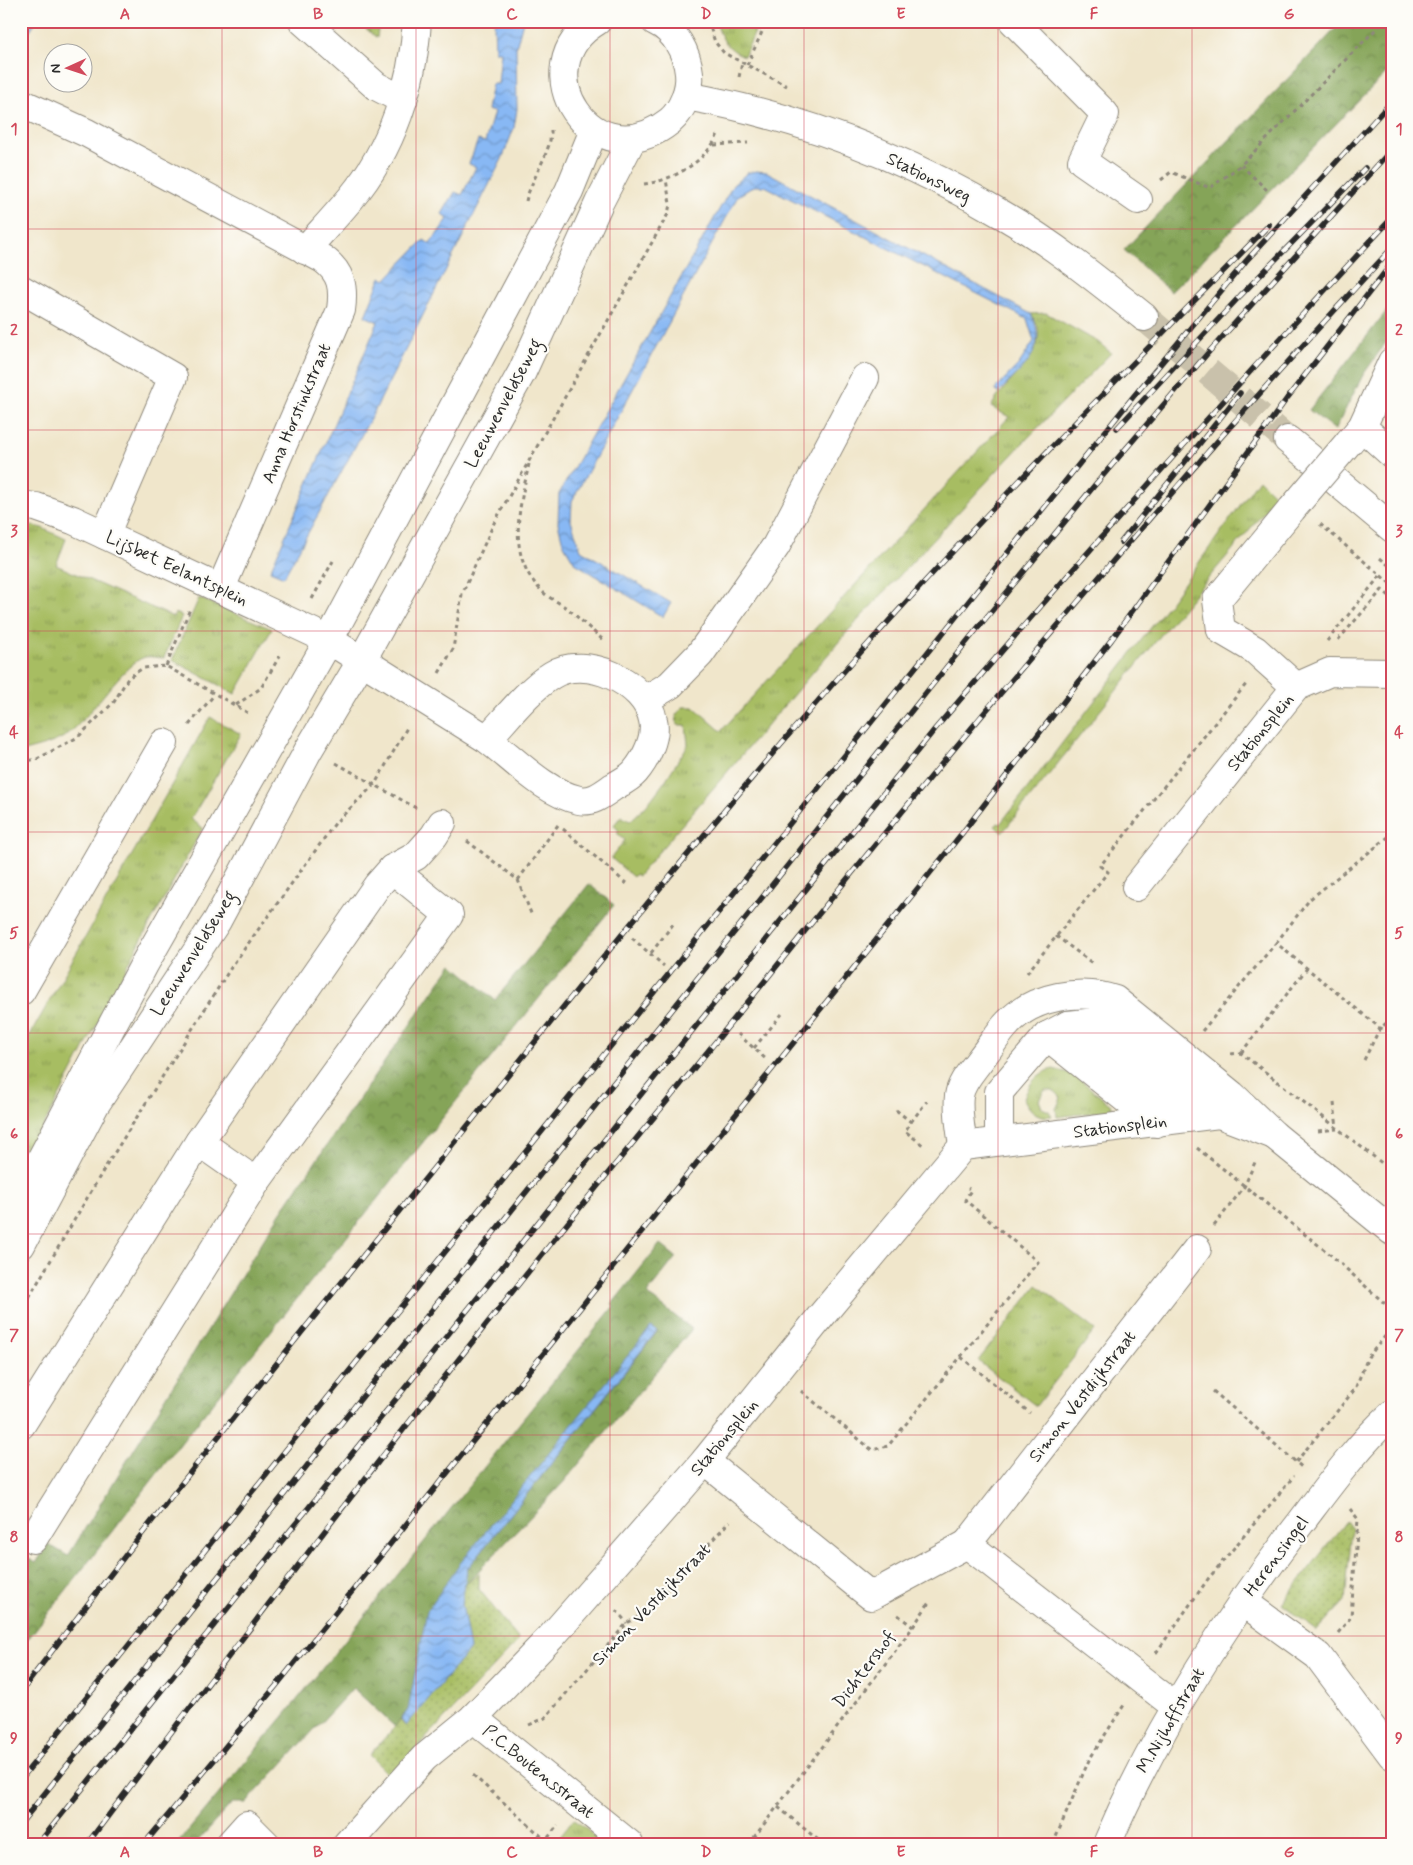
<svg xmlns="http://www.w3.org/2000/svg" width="1413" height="1865" viewBox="0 0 1413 1865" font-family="Mynerve,sans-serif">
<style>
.grass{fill:url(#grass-tufts);stroke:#697446}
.forest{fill:url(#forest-crowns);stroke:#586842}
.garden{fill:url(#garden-dots);stroke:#697446}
.water{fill:url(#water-waves);stroke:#5a7290}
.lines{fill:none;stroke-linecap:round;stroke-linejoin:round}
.major-tunnel{stroke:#c9c1ab;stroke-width:28;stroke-dasharray:28 14;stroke-linecap:butt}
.minor-casing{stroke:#8e887b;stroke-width:30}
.major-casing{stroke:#8e887b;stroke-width:30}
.path{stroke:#8e887b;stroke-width:3;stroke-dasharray:4 4;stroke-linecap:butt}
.minor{stroke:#fff;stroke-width:28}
.major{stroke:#fff;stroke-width:28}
.rail-casing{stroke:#2b2b2b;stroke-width:5.5}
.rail{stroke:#fdfcf7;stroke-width:4;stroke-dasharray:11;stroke-linecap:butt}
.minor-bridge-casing{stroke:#8e887b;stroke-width:30;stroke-linecap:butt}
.minor-bridge{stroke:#fff;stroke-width:28}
.grid{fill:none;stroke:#d1495b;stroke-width:1;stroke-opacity:0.55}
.labels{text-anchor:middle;stroke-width:4.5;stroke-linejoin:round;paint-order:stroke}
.street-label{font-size:18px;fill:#2b2b2b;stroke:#fdfcf7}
.neatline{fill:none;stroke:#d1495b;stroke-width:2}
.grid-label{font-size:16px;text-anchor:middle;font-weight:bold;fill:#d1495b}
</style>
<defs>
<pattern id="grass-tufts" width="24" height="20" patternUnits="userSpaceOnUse" patternTransform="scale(1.25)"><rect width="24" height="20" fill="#a7bd62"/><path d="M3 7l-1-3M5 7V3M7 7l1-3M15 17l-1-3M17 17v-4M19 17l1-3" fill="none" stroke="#889a51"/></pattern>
<pattern id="forest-crowns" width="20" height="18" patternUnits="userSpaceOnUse" patternTransform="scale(1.25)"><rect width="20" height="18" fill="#85a458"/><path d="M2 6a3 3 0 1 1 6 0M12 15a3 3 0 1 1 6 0" fill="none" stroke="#6d8649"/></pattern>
<pattern id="garden-dots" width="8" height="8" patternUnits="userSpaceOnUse" patternTransform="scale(1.25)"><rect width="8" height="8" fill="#a7bd62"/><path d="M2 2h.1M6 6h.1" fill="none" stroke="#889a51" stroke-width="1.8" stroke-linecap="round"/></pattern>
<pattern id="water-waves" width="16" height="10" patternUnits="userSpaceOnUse" patternTransform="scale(1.25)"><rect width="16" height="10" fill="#88b8f4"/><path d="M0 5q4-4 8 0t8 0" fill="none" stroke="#6f96c6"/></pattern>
</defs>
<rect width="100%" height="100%" fill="#fdfcf7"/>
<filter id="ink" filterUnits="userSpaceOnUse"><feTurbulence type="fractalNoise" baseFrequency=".02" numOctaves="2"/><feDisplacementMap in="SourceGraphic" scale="10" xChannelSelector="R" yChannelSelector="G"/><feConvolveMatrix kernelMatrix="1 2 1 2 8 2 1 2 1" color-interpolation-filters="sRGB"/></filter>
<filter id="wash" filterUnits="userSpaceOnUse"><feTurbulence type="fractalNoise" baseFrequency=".0096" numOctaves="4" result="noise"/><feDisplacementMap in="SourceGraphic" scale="20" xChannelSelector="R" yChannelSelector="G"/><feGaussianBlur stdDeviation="1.12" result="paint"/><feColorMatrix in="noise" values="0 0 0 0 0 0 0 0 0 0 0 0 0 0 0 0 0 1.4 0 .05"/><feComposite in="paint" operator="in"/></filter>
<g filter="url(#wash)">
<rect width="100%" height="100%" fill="#f0e6cb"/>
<g class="grass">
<polygon points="357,21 379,21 377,38"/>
<path d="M716,21H760L744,56C728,50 720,38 716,21Z"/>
<path d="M1046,313L1098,342L1111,353L1020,446L849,630L638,876L635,874L633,877L611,858L625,840L617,833L619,831L614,825L621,816L630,821L647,805L665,781L688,745L686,725H677L676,715L683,707H694L721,731L1009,417L991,407C1004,382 1043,357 1038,328C1037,323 1033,318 1031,314Z"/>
<polygon points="1259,479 1277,497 1173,620 1002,833 995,826 998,823 1000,824 1169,604"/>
<path d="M21,523L42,528L66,539L56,565L173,617L176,613L182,616L164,658C158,658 150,656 145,657C123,663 91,717 68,734C55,744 37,747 21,752Z"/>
<polygon points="199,598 272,629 235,694 172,660"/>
<polygon points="210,717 241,734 191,819 203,828 147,929 21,1169 21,1051"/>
<path d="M1053,1069L1073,1074L1112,1106V1110L1057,1117L1056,1109L1061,1098C1056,1091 1053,1089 1045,1090L1039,1100L1042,1108L1049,1111L1052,1116C1037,1118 1030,1111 1024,1099C1029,1083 1037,1073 1053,1069Z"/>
<polygon points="1037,1285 1095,1330 1036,1406 978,1361"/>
<polygon points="574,1819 604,1844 557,1844 556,1842"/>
</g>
<g class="forest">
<polygon points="1343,21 1392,21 1392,67 1171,292 1124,250"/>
<polygon points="1392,304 1392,334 1363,375 1335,430 1309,410"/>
<polygon points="589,884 614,905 185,1438 21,1648 21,1554 36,1563 48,1544 68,1556 280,1213 452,964 495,1000"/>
<polygon points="660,1244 676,1257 647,1294 692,1329 562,1484 463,1587 467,1569 657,1332 651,1327 458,1567 408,1710 395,1727 353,1688 246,1803 232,1803 195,1844 177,1844 288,1711 614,1306 612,1304"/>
</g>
<g class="garden">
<polygon points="1346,1521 1352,1529 1345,1601 1317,1631 1282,1604"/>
<polygon points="479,1573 479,1589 519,1640 390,1776 369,1755 401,1720 405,1726 470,1649 462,1604 463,1587"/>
</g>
<g class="water">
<polygon points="21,21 36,21 21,45"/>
<polygon points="500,21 523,21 516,48 517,109 514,128 502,159 374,412 284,577 270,571 378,322 365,316 381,277 385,280 424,240 430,244 448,219 442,214 455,192 462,195 476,167 469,164 478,140 485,142 494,112 487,110 492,84 498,84 501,52 495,52 494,23"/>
<path d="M756,171L767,172L1031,314C1050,350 1022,368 998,393L995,389L1019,364L1034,341L1027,319L765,186H754L738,196L572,501L571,521L581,550L671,603L663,617L575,563L563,543L558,523L559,494L733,185L747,173Z"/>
<polygon points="651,1327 657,1331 467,1569 462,1604 470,1649 406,1726 401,1720 408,1710 427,1611 458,1566"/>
</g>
</g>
<g filter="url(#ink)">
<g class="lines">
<polyline class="major-tunnel" points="1144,317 1288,440"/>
<defs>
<g id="minor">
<polyline points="303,21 376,86 403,100"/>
<polyline points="1013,21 1105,114 1082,161 1138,200"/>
<path d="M21,103L87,133L323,259C342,273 344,288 341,310L221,588"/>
<path d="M305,250C320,233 336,216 351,198C392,149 413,85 417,21"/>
<polyline points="21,289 173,377 105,535"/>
<polyline points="1362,427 1392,454"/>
<polyline points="1349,442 1362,427 1392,362"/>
<path d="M21,505L36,507L73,520L329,640L487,739C506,719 529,689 552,675C585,654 646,682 653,720C657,737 646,759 635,772C630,778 620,783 613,787C603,794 592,803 579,800C544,792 515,760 487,739"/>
<polyline points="1292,509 1217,600 1221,630 1255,650 1296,687"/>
<polyline points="645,700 670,685 700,654 776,546 865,378"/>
<polyline points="1136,887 1296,687 1330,672 1392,673"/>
<polyline points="21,991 164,743"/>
<polyline points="1068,1025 1186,1118"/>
<polyline points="1047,1036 1156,1123"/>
<polyline points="999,1141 999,1092 1047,1036 1068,1025 1106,1021 1219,1114"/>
<polyline points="199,1142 256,1182"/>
<path d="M963,1146C961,1130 957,1112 959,1096C961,1081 974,1069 982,1057C991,1046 998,1033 1008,1023C1033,996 1081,988 1115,1000L1232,1095L1274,1135L1392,1231"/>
<polyline points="21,1425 199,1142 377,886 392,869 416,856 434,836 442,823"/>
<polyline points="705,1461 871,1596 967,1544"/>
<polyline points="21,1532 33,1539 256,1182 449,915 392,869"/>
<polyline points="1242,1601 1318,1656 1392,1755"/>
<polyline points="1175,1706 967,1544 1197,1249"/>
<polyline points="473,1718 629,1844"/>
<polyline points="230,1844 247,1825 266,1844"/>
<polyline points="347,1844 424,1758 473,1718 552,1636 705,1461 822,1315 963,1146 1219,1114 1274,1135"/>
</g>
<g id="major">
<path d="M597,21C520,67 593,182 670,121C682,111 691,89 689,73C687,53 675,30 655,21"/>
<path d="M686,96C798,116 905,157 1003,215C1053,244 1099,281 1144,317"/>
<polyline points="1288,440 1310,458"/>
<polyline points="1337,482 1392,528"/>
<polyline points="21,1197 145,963 329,640 569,191 594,130"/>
<polyline points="21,1245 95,1105 217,921 309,749 362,660 522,372 599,203 632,139"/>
<path d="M1107,1844C1155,1731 1221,1628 1295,1530C1325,1491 1355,1448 1392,1414"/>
</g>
</defs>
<use href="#minor" class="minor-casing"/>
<use href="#major" class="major-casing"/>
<g class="path">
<polyline points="708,21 715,42 724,53 787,86"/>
<polyline points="747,65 767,21"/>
<polyline points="739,77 742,63"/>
<polyline points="714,145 748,143"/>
<polyline points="1241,165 1269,192"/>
<polyline points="1161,180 1171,172 1210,188 1241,165 1384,21"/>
<path d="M644,184C672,181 707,161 718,134"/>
<path d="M526,201C531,179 552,151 551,130"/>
<path d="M529,464C519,510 505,558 545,594C551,599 560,603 567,608C579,618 590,629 602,639"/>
<polyline points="1320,524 1392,585"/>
<polyline points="1380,558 1392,568"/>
<polyline points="312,599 333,561"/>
<polyline points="1338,640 1382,590 1392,598"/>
<polyline points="1327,641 1380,576"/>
<polyline points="166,666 190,609"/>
<polyline points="439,673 453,649 462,594 494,523 668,214 670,204 666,179"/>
<polyline points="236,705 261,688 282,652"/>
<polyline points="189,725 214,695"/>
<polyline points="21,762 37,759 78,737 114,702 128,678 143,668 166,666 250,714"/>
<polyline points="336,763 416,808"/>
<polyline points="563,829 627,884"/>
<polyline points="467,841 518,880 532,916"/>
<polyline points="518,880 558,825"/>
<polyline points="1056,936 1092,963"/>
<polyline points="632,938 664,966"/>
<polyline points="1276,943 1310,899 1392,834"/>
<polyline points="651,953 674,923"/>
<polyline points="1027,973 1108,872 1100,866 1247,683"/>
<polyline points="1202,1031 1276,943 1380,1028 1392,1031"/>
<polyline points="738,1034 767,1060"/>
<polyline points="754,1048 782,1014"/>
<polyline points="1241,1053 1308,967"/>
<polyline points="1231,1054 1241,1053 1392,1171"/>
<polyline points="1364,1060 1380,1028 1392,1019"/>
<polyline points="1334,1103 1337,1128"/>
<polyline points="896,1110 911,1122 905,1131 924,1146"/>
<polyline points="911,1122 927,1101"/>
<polyline points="1318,1131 1337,1129"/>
<polyline points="1197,1148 1332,1256 1392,1310"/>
<polyline points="1214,1226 1244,1187 1256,1160"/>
<polyline points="21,1311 103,1171 232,966 336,822 375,784 408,726"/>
<polyline points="961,1357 1030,1413"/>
<polyline points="801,1391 872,1450 888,1446 1038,1262 965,1200 971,1190 968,1188"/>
<polyline points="1213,1391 1304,1469"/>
<polyline points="1296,1462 1355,1389 1368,1357 1392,1328"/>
<polyline points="616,1610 627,1623"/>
<polyline points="898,1615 913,1627"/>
<polyline points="1338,1633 1351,1617 1358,1519 1350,1509"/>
<polyline points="1156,1653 1208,1579 1294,1476"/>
<polyline points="529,1725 545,1718 627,1623 644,1614 730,1521"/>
<polyline points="473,1775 550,1844"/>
<polyline points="778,1807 823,1844"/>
<polyline points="543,1844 558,1825"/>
<polyline points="749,1844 913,1627 930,1601"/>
<polyline points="1053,1844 1089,1760 1124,1705"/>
</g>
<use href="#minor" class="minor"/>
<use href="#major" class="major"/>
<defs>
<g id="rail">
<polyline points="1117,428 1240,296 1365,168"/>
<polyline points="1121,542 1240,393"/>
<path d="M21,1692C153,1516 291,1345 429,1174C570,998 711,821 861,652C992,505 1131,365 1269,225"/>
<polyline points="21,1779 1133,397 1246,261 1392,101"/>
<polyline points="21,1823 981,624 1094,486 1207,354 1392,149"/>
<path d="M38,1844L935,729C1083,555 1236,385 1392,218"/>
<path d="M87,1844C228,1656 370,1469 517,1286C601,1180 688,1077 772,972C971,724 1176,481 1392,248"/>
<polyline points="144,1844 276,1686 963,832 1112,639 1288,397 1392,263"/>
</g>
</defs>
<use href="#rail" class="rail-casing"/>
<use href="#rail" class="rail"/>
<defs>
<polyline id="minor-bridge" points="1292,509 1349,442"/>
</defs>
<use href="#minor-bridge" class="minor-bridge-casing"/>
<use href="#minor-bridge" class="minor-bridge"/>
</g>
</g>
<path class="grid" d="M222,21V1844M416,21V1844M610,21V1844M804,21V1844M998,21V1844M1192,21V1844M21,229H1392M21,430H1392M21,631H1392M21,832H1392M21,1033H1392M21,1234H1392M21,1435H1392M21,1636H1392"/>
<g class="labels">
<g class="street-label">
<text transform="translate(929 177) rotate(26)" y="6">Stationsweg</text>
<text transform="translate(503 403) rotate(-62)" y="6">Leeuwenveldseweg</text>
<text transform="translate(296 413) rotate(-67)" y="6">Anna Horstinkstraat</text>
<text transform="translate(177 568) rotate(25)" y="6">Lijsbet Eelantsplein</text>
<text transform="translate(1260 732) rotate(-51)" y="6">Stationsplein</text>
<text transform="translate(193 953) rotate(-58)" y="6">Leeuwenveldseweg</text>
<text transform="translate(1120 1126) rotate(-7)" y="6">Stationsplein</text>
<text transform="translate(1082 1396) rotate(-52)" y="6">Simon Vestdijkstraat</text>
<text transform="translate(724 1437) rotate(-50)" y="6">Stationsplein</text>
<text transform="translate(1276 1556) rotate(-53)" y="6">Herensingel</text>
<text transform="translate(651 1604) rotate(-46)" y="6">Simon Vestdijkstraat</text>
<text transform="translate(864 1669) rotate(-53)" y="6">Dichtershof</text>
<text transform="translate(1170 1720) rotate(-60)" y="6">M.Nijhoffstraat</text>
<text transform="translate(539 1771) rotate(39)" y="6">P.C.Boutensstraat</text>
</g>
</g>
<rect width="1413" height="1865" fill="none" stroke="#fdfcf7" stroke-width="55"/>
<g transform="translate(68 68) rotate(267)"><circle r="24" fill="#fdfcf7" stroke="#a9a8a5"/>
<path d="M0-4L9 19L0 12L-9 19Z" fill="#d1495b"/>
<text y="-8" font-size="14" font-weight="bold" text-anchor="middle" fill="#2b2b2b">N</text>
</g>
<rect x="28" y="28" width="1358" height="1810" class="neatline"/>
<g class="grid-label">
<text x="125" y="19">A</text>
<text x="318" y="19">B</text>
<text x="512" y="19">C</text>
<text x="706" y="19">D</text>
<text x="901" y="19">E</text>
<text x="1094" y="19">F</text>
<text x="1289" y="19">G</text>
<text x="14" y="134">1</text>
<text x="1399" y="134">1</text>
<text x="14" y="335">2</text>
<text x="1399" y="335">2</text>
<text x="14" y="536">3</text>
<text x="1399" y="536">3</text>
<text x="14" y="737">4</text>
<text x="1399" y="737">4</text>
<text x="14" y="938">5</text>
<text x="1399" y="938">5</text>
<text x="14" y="1139">6</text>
<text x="1399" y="1139">6</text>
<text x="14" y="1340">7</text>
<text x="1399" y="1340">7</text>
<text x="14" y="1542">8</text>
<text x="1399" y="1542">8</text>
<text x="14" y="1743">9</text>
<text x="1399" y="1743">9</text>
<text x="125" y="1857">A</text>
<text x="318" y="1857">B</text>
<text x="512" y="1857">C</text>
<text x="706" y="1857">D</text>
<text x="901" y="1857">E</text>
<text x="1094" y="1857">F</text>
<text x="1289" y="1857">G</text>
</g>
</svg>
